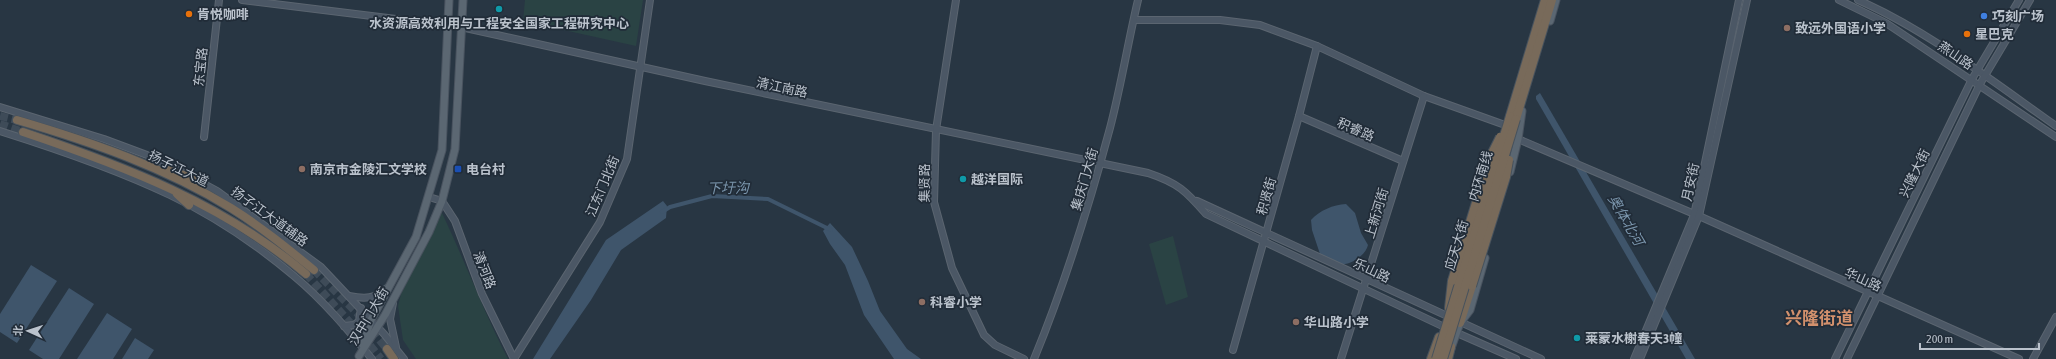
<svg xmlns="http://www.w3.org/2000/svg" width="2056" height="359" viewBox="0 0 2056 359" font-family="'Asap Condensed','Noto Sans SC',sans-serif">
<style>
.green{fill:#2a4344}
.water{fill:#3f556b}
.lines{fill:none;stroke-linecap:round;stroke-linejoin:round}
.canal{stroke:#3f556b;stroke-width:4}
.highway-tunnel{stroke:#3e4b58;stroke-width:8;stroke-dasharray:8 4;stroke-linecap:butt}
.secondary-casing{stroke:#5b6570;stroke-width:8}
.primary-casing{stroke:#49535f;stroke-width:9}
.highway-casing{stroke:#47525d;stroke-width:10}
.secondary{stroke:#4b5765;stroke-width:6}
.primary{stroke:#5b6772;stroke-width:7}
.highway{stroke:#786a5a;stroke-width:8}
.highway-bridge-casing{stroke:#47525d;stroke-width:10;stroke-linecap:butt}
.highway-bridge{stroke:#786a5a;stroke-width:8}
.culture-dot{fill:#0f9aa8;stroke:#212c38;stroke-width:1.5}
.food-dot{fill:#e8710a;stroke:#212c38;stroke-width:1.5}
.shop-dot{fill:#3f7fe0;stroke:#212c38;stroke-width:1.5}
.education-dot{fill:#8d6e63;stroke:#212c38;stroke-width:1.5}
.transit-dot{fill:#1a4fb4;stroke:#212c38;stroke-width:1.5}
.labels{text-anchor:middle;stroke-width:3.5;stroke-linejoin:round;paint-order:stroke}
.poi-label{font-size:13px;font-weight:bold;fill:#bac2cc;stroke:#212c38;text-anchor:start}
.street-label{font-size:13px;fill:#bac2cc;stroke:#212c38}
.water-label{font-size:14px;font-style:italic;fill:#7b96ad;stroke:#212c38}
.district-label{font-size:17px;font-weight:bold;fill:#d3916d;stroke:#212c38}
</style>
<rect width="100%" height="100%" fill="#283643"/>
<g class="green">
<polygon points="525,0 643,0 636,46 523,21"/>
<path d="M442,213C465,261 483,311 508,359H416L403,340L398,306L401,294Z"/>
<polygon points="1173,236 1188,297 1166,305 1149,244"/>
</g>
<g class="water">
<polygon points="1540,93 1695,359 1686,359 1536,99 1536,96"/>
<polygon points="663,201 667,206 666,218 621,250 591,300 550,359 533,359 606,240"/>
<path d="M1346,204L1355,213L1361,233L1368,245C1366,255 1350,266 1340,264C1333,262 1327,259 1321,257L1312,230L1311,220C1320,210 1333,205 1346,204Z"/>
<polygon points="830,223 852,247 868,281 880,311 907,349 921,359 894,359 864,315 845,265 830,244 823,231"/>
<polygon points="31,265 57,281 17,343 0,332 0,314"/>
<polygon points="69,288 94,304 59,359 43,359 29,350"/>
<polygon points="107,313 132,329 113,359 77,359"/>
<polygon points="135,338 154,350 148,359 122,359"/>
</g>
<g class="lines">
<polyline class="canal" points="662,212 670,207 712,196 768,199 831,230"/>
<g class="highway-tunnel">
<polyline points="0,116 17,120"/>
<polyline points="0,124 23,132"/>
<polyline points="314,270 357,313 387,349"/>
<polyline points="306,274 365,339 381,359"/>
</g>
<defs>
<g id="secondary">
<path d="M242,0L461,27L705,81L1148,173C1178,183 1186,191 1206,214L1457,333L1516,359"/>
<polyline points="956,0 936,130 934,202 952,268 984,335 995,345 1024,359"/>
<polyline points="1839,0 1886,23 2056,137"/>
<path d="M1858,0C1927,30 1995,83 2056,126"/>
<polyline points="1134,20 1220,20 1260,25 1317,46 1424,96 1505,125"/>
<polyline points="0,107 104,139 147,155 183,172"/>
<polyline points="1299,116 1403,161"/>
<path d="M0,131C57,149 116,169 170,195C214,216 256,244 294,276C323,300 348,330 372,359"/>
<polyline points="204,137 219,0"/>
<polyline points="1518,139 1699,216 2019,359"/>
<polyline points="191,177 217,191 321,267 384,334 404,359"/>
<polyline points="429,197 442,201 455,221 482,294 514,359"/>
<polyline points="1197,201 1541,359"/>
<path d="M349,296C365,299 375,299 387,288"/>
<polyline points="393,303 390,319 396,347"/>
<polyline points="344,326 354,325 359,321 361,308"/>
<polyline points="1233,350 1299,116 1317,46"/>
<polyline points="514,359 600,222 627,159 650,0"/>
<path d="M1034,359C1065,284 1089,206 1110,128C1121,86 1128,42 1138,0"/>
<polyline points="1341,359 1424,96"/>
<polyline points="1634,359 1694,215 1739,0"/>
<polyline points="1640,359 1699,216 1747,0"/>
<polyline points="1835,359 1972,79 2019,0"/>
<polyline points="1847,359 1980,84 2030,0"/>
<polyline points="2033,359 2056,317"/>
</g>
<g id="primary">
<polyline points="1550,21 1556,0"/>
<polyline points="1510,172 1518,139 1522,111"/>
<polyline points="363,345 371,320 416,237 442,150 449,0"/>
<polyline points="1450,351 1460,323 1470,310 1485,258"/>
<polyline points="359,356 385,315 429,232 442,201 455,149 463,0"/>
</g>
<g id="highway">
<polyline points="1510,116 1545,0"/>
<polyline points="1516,119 1552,0"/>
<path d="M17,120C92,142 164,167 231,208C260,226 287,248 314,270"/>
<path d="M23,132C124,166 224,204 306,274"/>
<polyline points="169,170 193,178"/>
<polyline points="177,194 189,205"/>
<polyline points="1449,308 1452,281"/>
<polyline points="1460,323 1472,286"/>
<polyline points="387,349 394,359"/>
<polyline points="1431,359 1439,337"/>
<polyline points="1448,359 1451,347"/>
</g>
</defs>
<use href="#secondary" class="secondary-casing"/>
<use href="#primary" class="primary-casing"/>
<use href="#highway" class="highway-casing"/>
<use href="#secondary" class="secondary"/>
<use href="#primary" class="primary"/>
<use href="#highway" class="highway"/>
<defs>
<g id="highway-bridge">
<polyline points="1452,281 1490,157 1500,137"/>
<polyline points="1472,286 1506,177 1509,160"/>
<polyline points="1436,359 1510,116"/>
<polyline points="1443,359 1516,119"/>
</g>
</defs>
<use href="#highway-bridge" class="highway-bridge-casing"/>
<use href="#highway-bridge" class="highway-bridge"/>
</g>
<g class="culture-dot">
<circle cx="499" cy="9" r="4"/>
<circle cx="963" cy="179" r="4"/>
<circle cx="1577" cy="338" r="4"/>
</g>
<g class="food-dot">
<circle cx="189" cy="14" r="4"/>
<circle cx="1967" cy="34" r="4"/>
</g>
<circle class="shop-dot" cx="1984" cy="16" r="4"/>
<g class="education-dot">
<circle cx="1787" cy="28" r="4"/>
<circle cx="302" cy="169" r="4"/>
<circle cx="922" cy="302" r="4"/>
<circle cx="1296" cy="322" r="4"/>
</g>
<rect class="transit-dot" x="454" y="165" width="8" height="8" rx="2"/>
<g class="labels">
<g class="poi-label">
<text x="197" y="19">肯悦咖啡</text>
<text x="1992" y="21">巧刻广场</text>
<text x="499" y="28" text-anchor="middle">水资源高效利用与工程安全国家工程研究中心</text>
<text x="1795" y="33">致远外国语小学</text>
<text x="1975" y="39">星巴克</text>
<text x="310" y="174">南京市金陵汇文学校</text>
<text x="466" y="174">电台村</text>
<text x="971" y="184">越洋国际</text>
<text x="930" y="307">科睿小学</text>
<text x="1304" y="327">华山路小学</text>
<text x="1585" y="343">莱蒙水榭春天3幢</text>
</g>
<g class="street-label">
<text transform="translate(1956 55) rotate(34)" y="5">燕山路</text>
<text transform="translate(200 67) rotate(-84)" y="5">东宝路</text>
<text transform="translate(782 87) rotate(12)" y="5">清江南路</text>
<text transform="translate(1356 129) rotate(23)" y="5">积睿路</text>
<text transform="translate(179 168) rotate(26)" y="5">扬子江大道</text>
<text transform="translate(1914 173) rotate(-64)" y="5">兴隆大街</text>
<text transform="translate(1480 176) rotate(-73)" y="5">内环南线</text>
<text transform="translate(1084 179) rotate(-74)" y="5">集庆门大街</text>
<text transform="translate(1690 182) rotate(-78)" y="5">月安街</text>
<text transform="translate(924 183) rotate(-90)" y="5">集贤路</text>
<text transform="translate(602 186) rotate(-67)" y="5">江东门北街</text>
<text transform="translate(1266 196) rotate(-74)" y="5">积贤街</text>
<text transform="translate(1376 213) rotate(-73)" y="5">上新河街</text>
<text transform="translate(270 216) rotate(36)" y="5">扬子江大道辅路</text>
<text transform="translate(1456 245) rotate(-73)" y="5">应天大街</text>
<text transform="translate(485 270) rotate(69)" y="5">清河路</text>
<text transform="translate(1372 270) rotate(25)" y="5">乐山路</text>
<text transform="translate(1863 279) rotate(24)" y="5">华山路</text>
<text transform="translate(368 316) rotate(-59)" y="5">汉中门大街</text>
</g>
<g class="water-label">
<text transform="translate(728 188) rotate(-1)" y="5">下圩沟</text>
<text transform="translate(1626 220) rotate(60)" y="5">奥体北河</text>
</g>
<g class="district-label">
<text x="1819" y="324">兴隆街道</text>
</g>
</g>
<g transform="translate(28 331) rotate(273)" stroke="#212c38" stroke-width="3" paint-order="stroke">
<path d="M0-3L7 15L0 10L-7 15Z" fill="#bac2cc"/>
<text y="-6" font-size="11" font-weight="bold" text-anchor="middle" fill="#bac2cc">北</text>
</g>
<path d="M1920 343v6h119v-6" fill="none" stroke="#bac2cc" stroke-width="2"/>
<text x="1926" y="343" font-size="12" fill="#bac2cc" stroke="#212c38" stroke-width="3" paint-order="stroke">200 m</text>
</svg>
